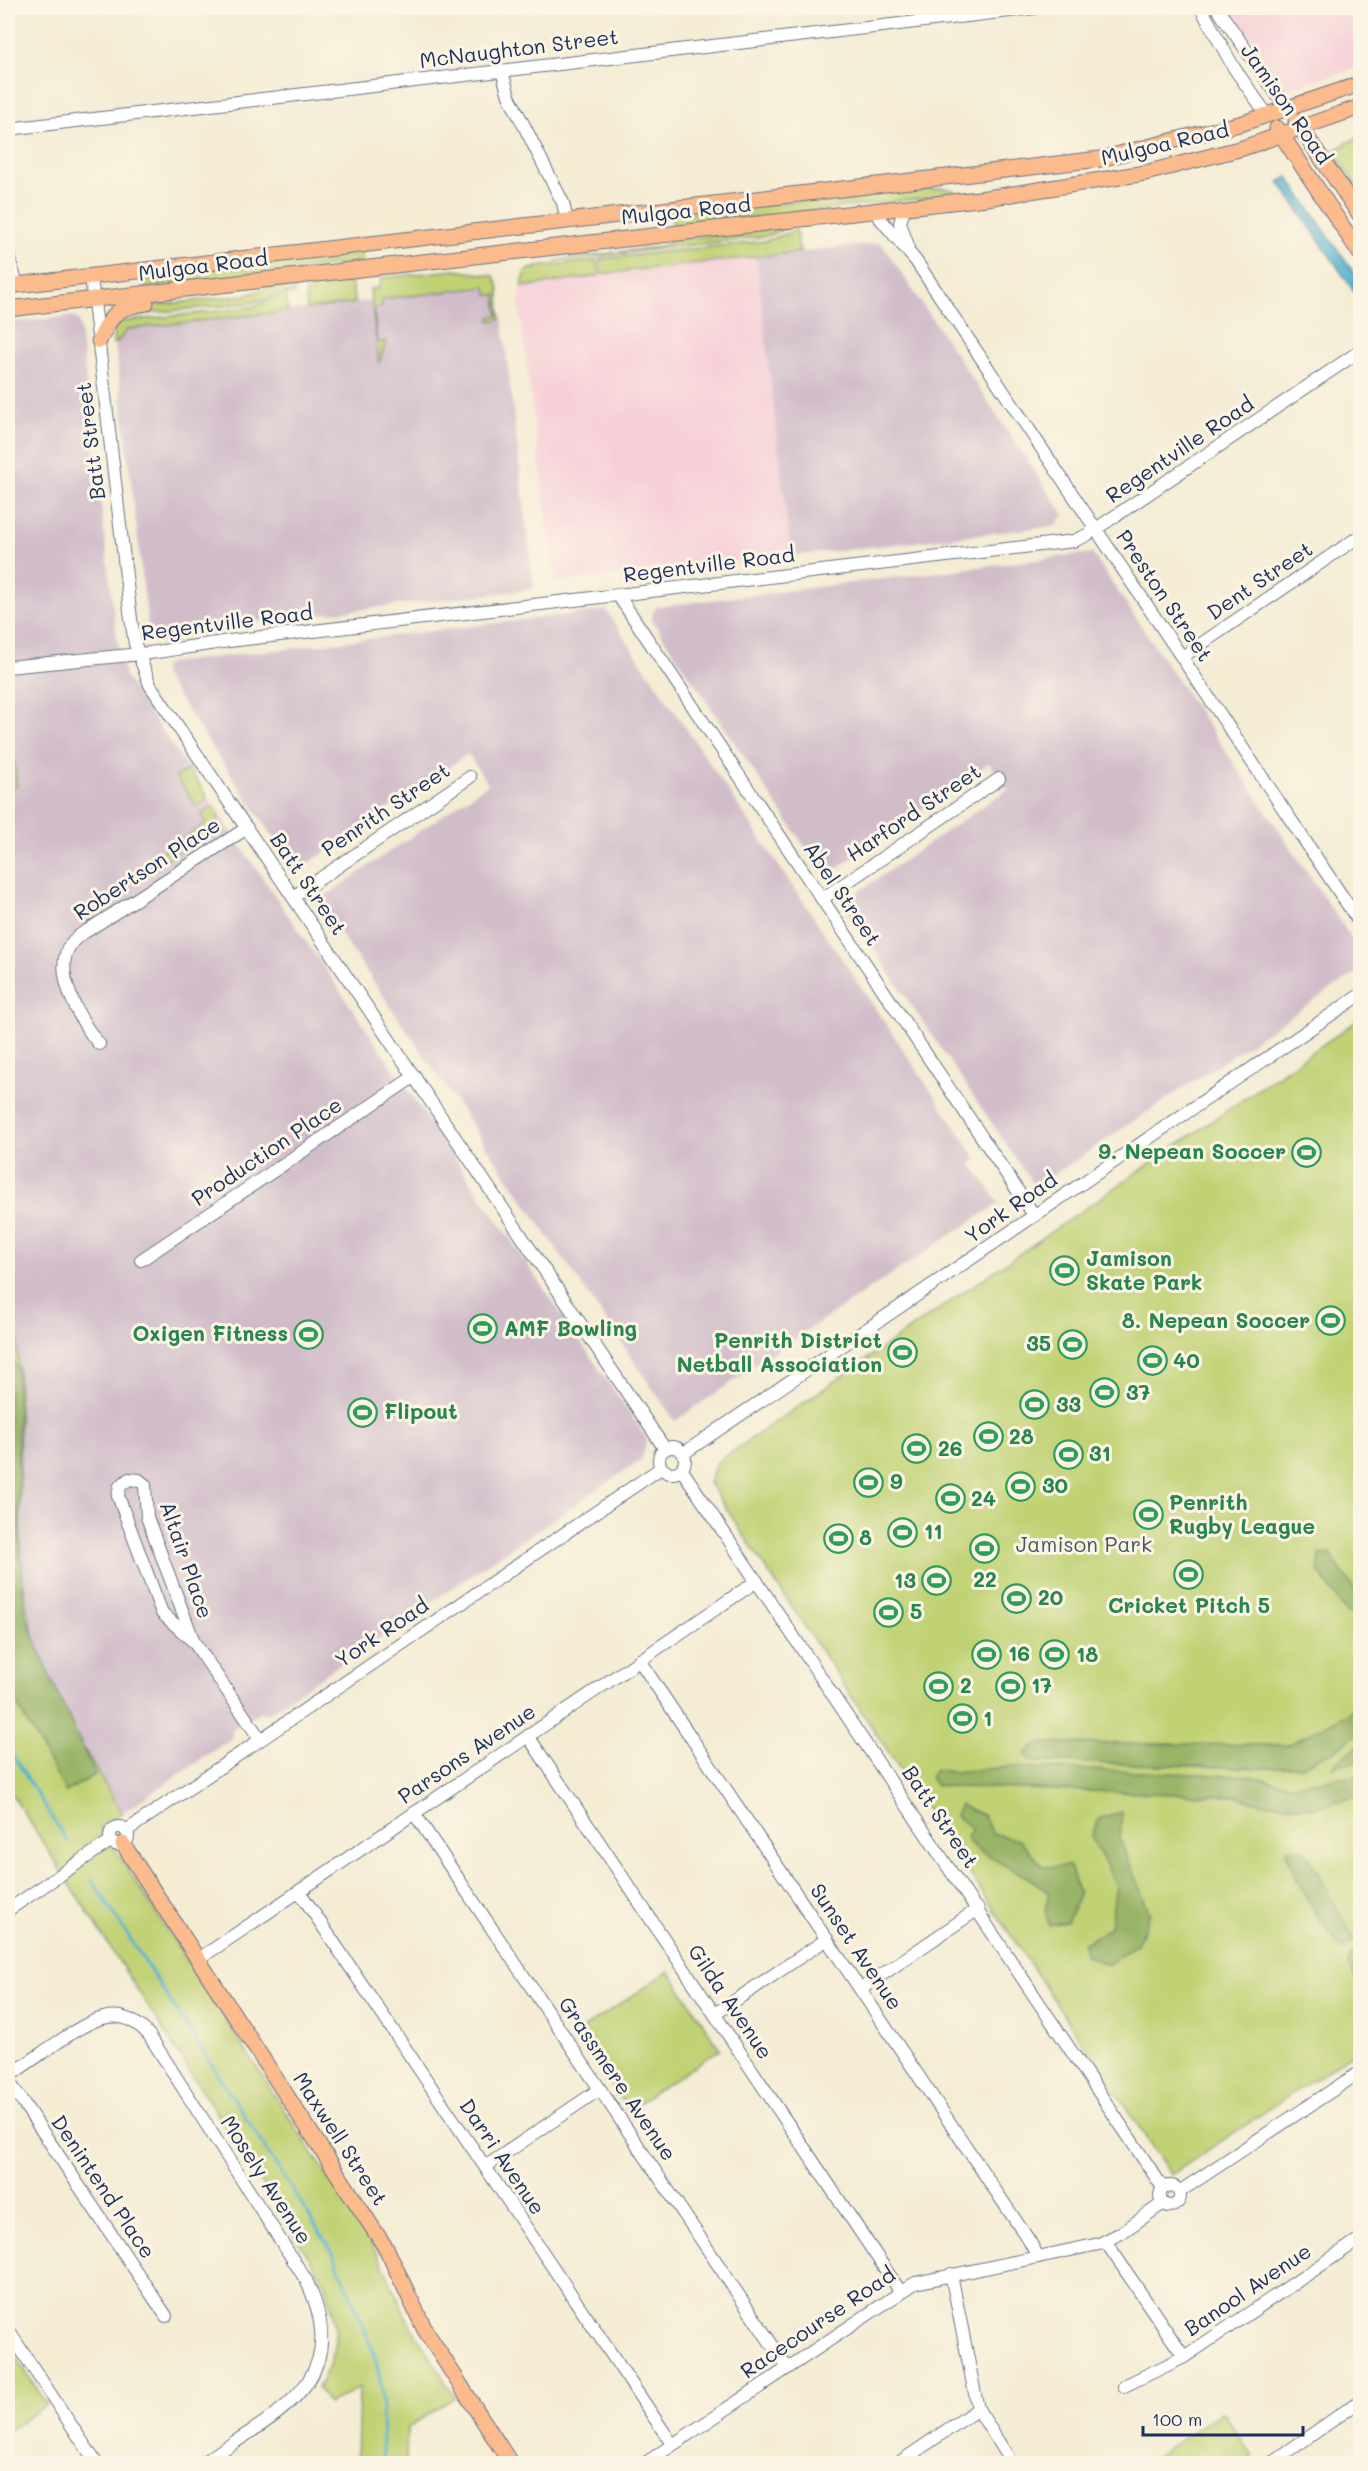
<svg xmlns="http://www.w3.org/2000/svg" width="1368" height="2471" viewBox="0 0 1368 2471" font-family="Mali,sans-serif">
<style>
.built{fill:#f6cfd8}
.industrial{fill:#d1bdca}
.green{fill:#c1d275;stroke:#6e806a;stroke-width:1.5}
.forest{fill:#98b466;stroke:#5a7262;stroke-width:1.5}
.water{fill:#51b0cf;stroke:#367096;stroke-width:1.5}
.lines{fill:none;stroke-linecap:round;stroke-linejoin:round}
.stream{stroke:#51b0cf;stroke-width:3}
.minor-casing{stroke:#677187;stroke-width:14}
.major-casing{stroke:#677187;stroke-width:17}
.minor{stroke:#fff;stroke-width:12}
.major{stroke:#fbbb8d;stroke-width:15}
.labels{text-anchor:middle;stroke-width:6;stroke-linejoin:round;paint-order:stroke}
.street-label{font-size:21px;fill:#1b2f5e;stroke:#fcf5e5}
.leisure-label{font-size:21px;font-weight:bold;fill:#27864d;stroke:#fcf5e5;text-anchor:start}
.park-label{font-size:21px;fill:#445864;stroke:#fcf5e5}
</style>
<rect width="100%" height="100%" fill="#fcf5e5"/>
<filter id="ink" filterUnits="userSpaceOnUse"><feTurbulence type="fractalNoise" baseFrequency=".0167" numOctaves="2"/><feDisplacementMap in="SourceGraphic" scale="12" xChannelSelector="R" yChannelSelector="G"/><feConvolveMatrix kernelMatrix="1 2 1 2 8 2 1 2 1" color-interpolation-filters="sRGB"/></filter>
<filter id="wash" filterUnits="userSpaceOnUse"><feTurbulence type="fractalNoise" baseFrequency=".008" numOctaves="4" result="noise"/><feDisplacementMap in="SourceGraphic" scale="24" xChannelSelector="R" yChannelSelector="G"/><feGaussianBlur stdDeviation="1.35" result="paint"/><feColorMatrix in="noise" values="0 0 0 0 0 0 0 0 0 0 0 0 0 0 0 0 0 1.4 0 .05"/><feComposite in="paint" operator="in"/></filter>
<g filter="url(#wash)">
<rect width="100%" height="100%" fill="#f4ecd3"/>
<g class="built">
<polygon points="1230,8 1360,8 1360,67 1290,88 1284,86"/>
<polygon points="756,257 791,556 555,582 519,306 521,284"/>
</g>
<g class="industrial">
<polygon points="881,243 1064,515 1055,526 791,556 756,257"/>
<polygon points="487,274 493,277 502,317 534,589 157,633 148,626 115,343 128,329 355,303 370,301 369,288"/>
<polygon points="72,316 79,321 116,632 125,677 647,1439 642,1459 268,1713 259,1712 233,1729 232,1738 122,1813 79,1744 43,1663 30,1620 20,1550 17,1342 8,1273 8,323"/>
<polygon points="1092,553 1360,951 1360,970 1035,1187 842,903 1008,789 989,763 833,871 820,869 651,619 656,607"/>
<polygon points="606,610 977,1159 971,1163 999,1203 755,1365 754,1364 738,1378 675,1421 318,901 488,784 468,754 297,871 163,675 163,668 169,663"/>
</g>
<g class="green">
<polygon points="1360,136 1360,191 1333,151"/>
<polygon points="944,188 955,191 955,195 673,226 671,215 885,192"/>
<polygon points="788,227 767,236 555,261 657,247 684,238"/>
<polygon points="796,230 800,252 601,274 600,259 766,241"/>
<polygon points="361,250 363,262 144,288 142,276"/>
<polygon points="597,260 599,276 522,287 525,272 532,268 536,270 536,267"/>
<polygon points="455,270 494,276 499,288 500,319 490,321 490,317 498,315 496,295 488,295 486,287 382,299 382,307 374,309 377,342 386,342 379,363 370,289 379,288 381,278"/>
<polygon points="351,282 355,303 307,309 305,287"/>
<polygon points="292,284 267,299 249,303 121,316 133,308 246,295 271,287"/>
<polygon points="295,289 295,294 286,295 288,311 128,329 117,342 113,343 114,329 119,322 253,307"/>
<polygon points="13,754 17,786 8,787 8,755"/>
<polygon points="189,769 208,798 196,806 176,777"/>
<polygon points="213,806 219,814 216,826 153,868 148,862 206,823 201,814"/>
<polygon points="1360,1019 1360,2048 1171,2175 709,1483 716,1463"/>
<path d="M8,1273C22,1345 19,1418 20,1490C20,1534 20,1578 30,1621C47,1691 85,1752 122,1813L100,1827L369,2240L381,2261L409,2323L455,2397L407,2428L406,2463H357L359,2388L329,2404L318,2388C342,2347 339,2318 321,2276L8,1788Z"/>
<polygon points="669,1971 720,2049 628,2110 577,2033"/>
<polygon points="8,2345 47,2404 8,2431"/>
<polygon points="1222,2412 1253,2456 1249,2459 1250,2463 1146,2463"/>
</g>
<g class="forest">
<polygon points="8,1353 17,1369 19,1525 25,1614 49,1674 95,1775 66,1792 8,1688"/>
<polygon points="1330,1554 1360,1598 1358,1614 1346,1612 1318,1570 1320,1555"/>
<polygon points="1360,1700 1360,1732 1334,1751 1302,1766 1266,1768 1029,1761 1026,1753 1038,1743 1288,1745 1348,1714"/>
<polygon points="1360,1745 1360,1761 1332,1767 1338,1760"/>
<polygon points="1010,1767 1249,1776 1292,1785 1360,1775 1360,1795 1315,1808 1255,1802 1236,1796 958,1787 936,1785 930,1778 935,1769 952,1772"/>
<path d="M960,1805L983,1815L992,1833L1019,1840L1044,1867L1070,1866L1079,1895L1067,1922L1049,1925L1045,1911L1049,1893C1024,1870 990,1864 966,1839L972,1828L955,1816Z"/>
<polygon points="1122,1812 1120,1840 1150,1914 1137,1944 1108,1965 1085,1955 1083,1944 1110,1927 1116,1885 1091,1836 1100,1818"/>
<path d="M1289,1848L1306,1852L1355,1941L1342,1949C1318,1919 1297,1888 1286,1851Z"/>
<polygon points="1352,1955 1360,1955 1360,1987 1348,1965"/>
</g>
<polygon class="water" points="1288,177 1360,282 1360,300 1279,182"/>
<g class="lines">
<g class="stream">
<polyline points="8,1748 67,1841"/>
<polyline points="92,1880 332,2251 374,2352 382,2388 383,2464"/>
</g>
</g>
</g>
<g filter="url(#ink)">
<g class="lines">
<defs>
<g id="minor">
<polyline points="1201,8 1234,68 1268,116"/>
<polyline points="1217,8 1287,109"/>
<polyline points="502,71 509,96 563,203 567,221"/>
<polyline points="8,129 1035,8"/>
<polyline points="905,206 900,223 908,246"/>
<polyline points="873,210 916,261 1360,923"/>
<polyline points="8,255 17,285"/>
<polyline points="91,276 131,619 135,644 150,685 665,1449"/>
<polyline points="618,595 1034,1215"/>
<polyline points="1182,657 1360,536"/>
<polyline points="8,667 150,653 229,641 1074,541 1087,535 1360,351"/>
<polyline points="293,897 470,777"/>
<polyline points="822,899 999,779"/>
<path d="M99,1044C81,1023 51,970 71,944C74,939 80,935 85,932L247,828"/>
<polyline points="141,1260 415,1076"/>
<circle cx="672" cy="1460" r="13"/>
<polyline points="684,1453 1360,995"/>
<polyline points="682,1470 1163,2188"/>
<polyline points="194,1642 162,1613 118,1496 120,1486 129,1479 139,1480 145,1485 147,1517 194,1642 260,1739"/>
<polyline points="639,1660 1030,2242 1038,2257"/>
<polyline points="528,1736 900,2291"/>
<polyline points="414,1813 787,2367"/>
<circle cx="119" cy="1836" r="9"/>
<polyline points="126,1831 661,1468"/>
<polyline points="299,1891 672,2444"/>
<polyline points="8,1910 112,1840"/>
<polyline points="199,1959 757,1581"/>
<polyline points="861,1989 978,1909"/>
<polyline points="715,2014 827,1939"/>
<path d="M8,2077C24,2065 41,2054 58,2042C89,2022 118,2000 149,2035L306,2280C356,2384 274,2414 201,2464"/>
<polyline points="8,2080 166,2316"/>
<polyline points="485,2167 600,2089"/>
<circle cx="1170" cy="2196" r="10"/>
<polyline points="1179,2192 1360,2072"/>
<polyline points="1106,2242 1184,2357"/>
<polyline points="951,2274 978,2409 1012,2464"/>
<polyline points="8,2330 97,2464"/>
<polyline points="1124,2386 1184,2357 1360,2239"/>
<polyline points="644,2464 915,2283 1099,2244 1121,2233 1162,2204"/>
<polyline points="897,2464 978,2409"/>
<polyline points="1270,2464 1360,2401"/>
</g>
<g id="major">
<polyline points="1296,121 1360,215"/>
<polyline points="1277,128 1360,253"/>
<polyline points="8,286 1100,159 1243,123 1360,84"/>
<polyline points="8,309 987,198 1145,173 1243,148 1360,107"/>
<path d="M99,341C112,314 116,307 146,303"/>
<polyline points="123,1844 387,2250 425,2330 511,2464"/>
</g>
</defs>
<use href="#minor" class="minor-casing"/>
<use href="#major" class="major-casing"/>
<use href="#minor" class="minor"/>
<use href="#major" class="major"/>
</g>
</g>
<defs>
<symbol id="stadium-ring" viewBox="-11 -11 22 22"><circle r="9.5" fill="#fcf5e5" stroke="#2e9e5b" stroke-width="1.5"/><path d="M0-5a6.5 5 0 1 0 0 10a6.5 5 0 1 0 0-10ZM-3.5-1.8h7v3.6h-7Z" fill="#2e9e5b"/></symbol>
</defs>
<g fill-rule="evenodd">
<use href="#stadium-ring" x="1290" y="1136" width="33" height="33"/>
<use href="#stadium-ring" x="1048" y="1254" width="33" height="33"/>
<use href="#stadium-ring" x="1314" y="1304" width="33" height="33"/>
<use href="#stadium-ring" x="466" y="1312" width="33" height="33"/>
<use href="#stadium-ring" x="292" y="1318" width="33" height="33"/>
<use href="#stadium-ring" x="1056" y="1328" width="33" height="33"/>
<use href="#stadium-ring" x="886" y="1336" width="33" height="33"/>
<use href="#stadium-ring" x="1136" y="1344" width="33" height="33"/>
<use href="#stadium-ring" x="1088" y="1376" width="33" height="33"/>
<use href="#stadium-ring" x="1018" y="1388" width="33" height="33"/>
<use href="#stadium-ring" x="346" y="1396" width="33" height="33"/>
<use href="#stadium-ring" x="972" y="1420" width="33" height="33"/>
<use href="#stadium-ring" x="900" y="1432" width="33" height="33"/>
<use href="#stadium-ring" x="1052" y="1438" width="33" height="33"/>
<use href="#stadium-ring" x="852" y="1466" width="33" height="33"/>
<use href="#stadium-ring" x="1004" y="1470" width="33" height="33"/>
<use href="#stadium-ring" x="934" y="1482" width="33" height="33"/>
<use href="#stadium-ring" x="1132" y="1498" width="33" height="33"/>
<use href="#stadium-ring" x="886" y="1516" width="33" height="33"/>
<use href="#stadium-ring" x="822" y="1522" width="33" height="33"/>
<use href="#stadium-ring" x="968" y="1532" width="33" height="33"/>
<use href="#stadium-ring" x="1172" y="1558" width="33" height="33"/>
<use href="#stadium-ring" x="920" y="1564" width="33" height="33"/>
<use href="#stadium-ring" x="1000" y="1582" width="33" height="33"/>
<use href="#stadium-ring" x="872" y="1596" width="33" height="33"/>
<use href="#stadium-ring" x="970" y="1638" width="33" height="33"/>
<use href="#stadium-ring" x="1038" y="1638" width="33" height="33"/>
<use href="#stadium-ring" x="922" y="1670" width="33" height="33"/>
<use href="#stadium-ring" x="994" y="1670" width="33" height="33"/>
<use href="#stadium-ring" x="946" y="1702" width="33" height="33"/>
</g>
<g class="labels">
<g class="street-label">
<text transform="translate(519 49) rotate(-7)" y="7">McNaughton Street</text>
<text transform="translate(1286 104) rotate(55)" y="7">Jamison Road</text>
<text transform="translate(1165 144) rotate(-13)" y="7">Mulgoa Road</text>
<text transform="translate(686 211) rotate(-6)" y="7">Mulgoa Road</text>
<text transform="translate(203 266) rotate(-7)" y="7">Mulgoa Road</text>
<text transform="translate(91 441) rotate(-97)" y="7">Batt Street</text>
<text transform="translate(1180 450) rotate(-34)" y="7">Regentville Road</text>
<text transform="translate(709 565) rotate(-7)" y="7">Regentville Road</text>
<text transform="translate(1260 581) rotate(-34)" y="7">Dent Street</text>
<text transform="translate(1164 596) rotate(56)" y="7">Preston Street</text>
<text transform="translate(227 623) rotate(-7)" y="7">Regentville Road</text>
<text transform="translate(386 810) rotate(-34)" y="7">Penrith Street</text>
<text transform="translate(914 813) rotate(-34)" y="7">Harford Street</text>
<text transform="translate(147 869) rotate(-33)" y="7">Robertson Place</text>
<text transform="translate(308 884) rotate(56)" y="7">Batt Street</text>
<text transform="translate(842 894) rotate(56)" y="7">Abel Street</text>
<text transform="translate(267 1152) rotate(-34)" y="7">Production Place</text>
<text transform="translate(1011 1208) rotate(-35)" y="7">York Road</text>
<text transform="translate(186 1560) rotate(71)" y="7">Altair Place</text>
<text transform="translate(382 1633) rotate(-34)" y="7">York Road</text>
<text transform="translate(467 1754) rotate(-34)" y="7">Parsons Avenue</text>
<text transform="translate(940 1817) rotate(56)" y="7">Batt Street</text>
<text transform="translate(856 1947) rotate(56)" y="7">Sunset Avenue</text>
<text transform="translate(730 2002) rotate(56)" y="7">Gilda Avenue</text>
<text transform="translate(617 2079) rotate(56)" y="7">Grassmere Avenue</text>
<text transform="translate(340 2139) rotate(57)" y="7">Maxwell Street</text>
<text transform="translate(502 2157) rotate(56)" y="7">Darri Avenue</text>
<text transform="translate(266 2180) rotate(57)" y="7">Mosely Avenue</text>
<text transform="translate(103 2187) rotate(56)" y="7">Denintend Place</text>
<text transform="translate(1248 2290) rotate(-34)" y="7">Banool Avenue</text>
<text transform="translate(818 2323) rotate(-34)" y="7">Racecourse Road</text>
</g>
<g class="leisure-label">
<text x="1286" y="1159" text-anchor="end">9. Nepean Soccer</text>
<text x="1086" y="1266">Jamison<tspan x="1086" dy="24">Skate Park</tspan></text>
<text x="1310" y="1328" text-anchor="end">8. Nepean Soccer</text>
<text x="504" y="1336">AMF Bowling</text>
<text x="288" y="1341" text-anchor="end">Oxigen Fitness</text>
<text x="882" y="1348" text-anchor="end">Penrith District<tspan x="882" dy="24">Netball Association</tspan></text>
<text x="1051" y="1351" text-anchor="end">35</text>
<text x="1173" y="1368">40</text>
<text x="1126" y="1400">37</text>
<text x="1056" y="1412">33</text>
<text x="384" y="1419">Flipout</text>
<text x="1009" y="1444">28</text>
<text x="938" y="1456">26</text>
<text x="1089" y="1461">31</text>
<text x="890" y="1489">9</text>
<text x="1042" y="1493">30</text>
<text x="971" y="1506">24</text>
<text x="1169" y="1510">Penrith<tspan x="1169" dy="24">Rugby League</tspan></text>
<text x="924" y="1539">11</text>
<text x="859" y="1545">8</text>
<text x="985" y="1587" text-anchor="middle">22</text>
<text x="916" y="1588" text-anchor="end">13</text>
<text x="1038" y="1605">20</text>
<text x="1189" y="1613" text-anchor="middle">Cricket Pitch 5</text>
<text x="910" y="1619">5</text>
<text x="1008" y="1661">16</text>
<text x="1076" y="1662">18</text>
<text x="960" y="1693">2</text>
<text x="1031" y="1693">17</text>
<text x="983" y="1726">1</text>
</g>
<g class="park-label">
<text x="1084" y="1552">Jamison Park</text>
</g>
</g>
<rect width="1368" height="2471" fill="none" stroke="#fcf5e5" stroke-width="30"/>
<path d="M1143 2426v9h160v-9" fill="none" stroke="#1b2f5e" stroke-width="3"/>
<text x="1152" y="2426" font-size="18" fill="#1b2f5e" stroke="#fcf5e5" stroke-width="4.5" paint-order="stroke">100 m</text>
</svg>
